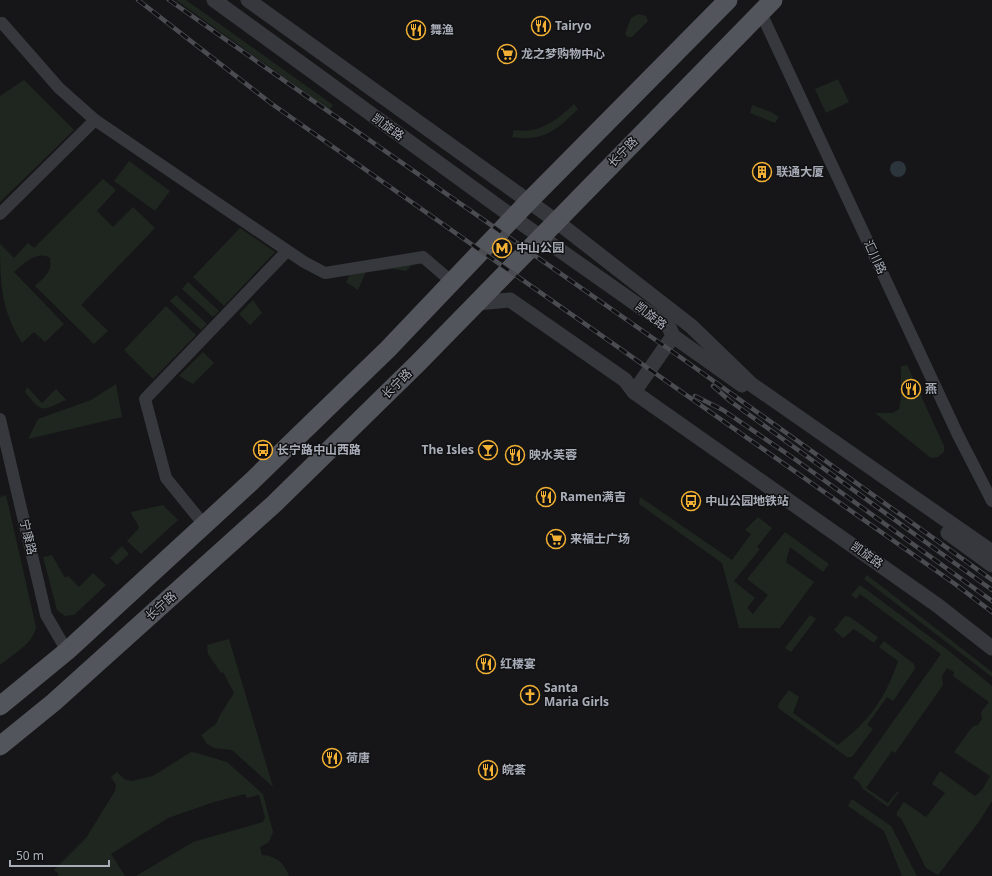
<svg xmlns="http://www.w3.org/2000/svg" width="992" height="876" viewBox="0 0 992 876" font-family="'Noto Sans','Noto Sans SC',sans-serif">
<style>
.green{fill:#1e261f}
.water{fill:#2c353c}
.lines{fill:none;stroke-linecap:round;stroke-linejoin:round}
.minor{stroke:#37383d;stroke-width:12}
.tertiary{stroke:#37383d;stroke-width:15}
.primary{stroke:#53555c;stroke-width:19}
.rail-casing{stroke:#4a4c52;stroke-width:4.5}
.rail{stroke:#111113;stroke-width:3;stroke-dasharray:9;stroke-linecap:butt}
.labels{text-anchor:middle;stroke-width:3;stroke-linejoin:round;paint-order:stroke}
.poi-label{font-size:12px;font-weight:bold;fill:#a8adb8;stroke:#111113;text-anchor:start}
.street-label{font-size:12px;fill:#a8adb8;stroke:#111113}
</style>
<rect width="100%" height="100%" fill="#161618"/>
<g class="green">
<polygon points="176,0 186,0 333,105 330,110"/>
<polygon points="638,14 646,16 648,21 632,37 628,37 625,34 631,18"/>
<polygon points="838,79 849,102 826,113 815,89"/>
<polygon points="24,80 74,130 0,202 0,96"/>
<path d="M574,104L578,109C557,130 543,142 512,137L514,130C539,134 556,121 574,104Z"/>
<polygon points="752,105 771,112 779,117 775,123 750,113"/>
<polygon points="129,161 170,191 155,211 114,181"/>
<path d="M103,179L116,190L97,211L113,227L133,207L155,228L81,305L108,331L94,344L35,286C44,277 53,272 50,258C38,250 24,263 14,272L64,324L45,342L34,332L22,343C1,310 0,282 0,244L14,258L28,243L34,248Z"/>
<polygon points="240,228 275,252 224,306 193,277"/>
<polygon points="413,264 406,271 393,269 366,272 358,290 346,282 351,272"/>
<polygon points="188,282 219,311 213,317 182,289"/>
<polygon points="176,295 207,324 201,330 170,301"/>
<polygon points="253,300 262,313 250,325 239,314"/>
<polygon points="166,306 196,335 153,379 124,350"/>
<polygon points="203,352 214,363 193,384 179,376"/>
<polygon points="907,365 944,446 944,452 938,457 931,458 875,413 893,413 899,409 901,398 901,366"/>
<polygon points="116,384 122,417 28,439 38,419 91,400"/>
<path d="M27,387L42,403L56,389L66,400C41,411 43,414 25,392Z"/>
<path d="M6,495L36,627C34,643 12,655 0,665V497Z"/>
<polygon points="640,497 732,560 751,534 745,530 758,517 772,528 757,547 760,549 734,581 755,598 747,608 753,614 768,595 747,579 785,532 829,564 823,572 790,547 786,562 814,582 780,628 739,628 722,563 639,504"/>
<path d="M163,505L178,520L141,554L127,541L139,528C137,521 133,519 131,512Z"/>
<polygon points="122,546 129,554 117,565 110,558"/>
<polygon points="52,555 65,578 68,576 79,587 93,573 106,585 74,615 65,616 57,610 43,557"/>
<polygon points="867,575 992,672 992,677 864,579"/>
<polygon points="860,585 949,651 992,686 992,801 978,823 938,875 926,868 901,818 897,816 897,812 904,802 926,817 945,793 932,784 940,771 975,796 982,790 990,776 954,752 973,726 978,725 982,719 981,712 989,702 953,676 954,672 947,668 942,676 943,685 895,753 892,751 866,788 888,803 898,791 899,792 888,807 863,789 859,782 853,778 941,654 860,594 856,599 851,595"/>
<polygon points="810,615 816,619 791,652 785,648"/>
<polygon points="845,616 850,617 878,637 874,643 854,629 843,638 834,630"/>
<polygon points="229,639 273,787 232,750 214,748 207,744 201,735 216,724 220,715 234,693 223,672 221,673 208,654 207,645"/>
<path d="M884,641L914,664L915,669L893,701L887,697L867,725L873,729L852,757H847L778,708L779,703L789,690L799,697L793,713L838,745C870,720 885,699 898,661L879,647Z"/>
<path d="M191,752L197,753L227,762L263,794L273,832L269,842L260,847L262,855C276,856 284,862 289,876H136L193,842L263,822L265,817L259,795L247,798L245,794L214,802L168,818L111,854L125,876H57L59,874L54,870L86,838L115,791L116,785L111,777L117,772L124,779L131,781L153,776Z"/>
<polygon points="852,799 891,826 917,876 902,876 884,831 848,806"/>
</g>
<circle class="water" cx="898" cy="169" r="8"/>
<g class="lines">
<g class="minor">
<polyline points="761,13 958,435 992,501"/>
<polyline points="0,24 2,23 59,88 95,120 304,262 325,273 423,257 452,282"/>
<polyline points="0,214 95,120"/>
<polyline points="0,419 46,615 67,651"/>
<polyline points="205,526 166,478 145,399 287,251"/>
</g>
<g class="tertiary">
<polyline points="214,0 514,218 669,327 673,336 634,392 937,605 992,648"/>
<polyline points="248,0 556,221 691,326 751,384 992,552"/>
<polyline points="477,303 510,300 625,380 634,392"/>
<polyline points="673,336 742,385"/>
<polyline points="948,533 992,565"/>
</g>
<g class="primary">
<polyline points="0,706 67,651 252,481 388,349 529,201 728,0"/>
<polyline points="0,746 54,702 274,504 418,363 773,0"/>
</g>
<defs>
<g id="rail">
<polyline points="138,0 272,104 955,584 992,612"/>
<polyline points="169,0 680,357 992,580"/>
<polyline points="713,386 730,401 992,590"/>
<polyline points="695,396 723,410 796,460 992,601"/>
</g>
</defs>
<use href="#rail" class="rail-casing"/>
<use href="#rail" class="rail"/>
</g>
<defs>
<symbol id="restaurant-ring" viewBox="-11 -11 22 22"><circle r="9.5" fill="#111113" stroke="#f2b134" stroke-width="1.5"/><path d="M-5-6h1v4h1v-4h1v4h1v-4h1v5L-1.5 .5V6h-2V.5L-5-1ZM5-6V6H3V1.5H1.5Q1.5-4 5-6Z" fill="#f2b134"/></symbol>
<symbol id="supermarket-ring" viewBox="-11 -11 22 22"><circle r="9.5" fill="#111113" stroke="#f2b134" stroke-width="1.5"/><path d="M-6-5.5h2.5l.6 2H6L4.5 2H-2.5L-4.4-4H-6ZM-1.5 3.2a1.3 1.3 0 1 0 .1 0ZM3 3.2a1.3 1.3 0 1 0 .1 0Z" fill="#f2b134"/></symbol>
<symbol id="building-ring" viewBox="-11 -11 22 22"><circle r="9.5" fill="#111113" stroke="#f2b134" stroke-width="1.5"/><path d="M-4-6H4V6H1V3H-1V6H-4ZM-2.5-4.3h1.7v1.8h-1.7ZM.8-4.3h1.7v1.8H.8ZM-2.5-1h1.7V.8h-1.7ZM.8-1h1.7V.8H.8Z" fill="#f2b134"/></symbol>
<symbol id="metro-ring" viewBox="-11 -11 22 22"><circle r="9.5" fill="#111113" stroke="#f2b134" stroke-width="1.5"/><path d="M-5.5 5V-5H-3L0 0L3-5H5.5V5H3V-.5L0 4L-3-.5V5Z" fill="#f2b134"/></symbol>
<symbol id="bus-ring" viewBox="-11 -11 22 22"><circle r="9.5" fill="#111113" stroke="#f2b134" stroke-width="1.5"/><path d="M-5-6H5V4H4V6H2V4H-2V6H-4V4H-5ZM-3.5-4V0h7V-4ZM-3.5 1.2v1.5H-2V1.2ZM2 1.2v1.5H3.5V1.2Z" fill="#f2b134"/></symbol>
<symbol id="bar-ring" viewBox="-11 -11 22 22"><circle r="9.5" fill="#111113" stroke="#f2b134" stroke-width="1.5"/><path d="M-6-5H6L.8 .8V4.5H3.5V6h-7V4.5H-.8V.8Z" fill="#f2b134"/></symbol>
<symbol id="church-ring" viewBox="-11 -11 22 22"><circle r="9.5" fill="#111113" stroke="#f2b134" stroke-width="1.5"/><path d="M-1.2-6h2.4v3.5h3.3v2.4h-3.3V6h-2.4V-.1h-3.3v-2.4h3.3Z" fill="#f2b134"/></symbol>
</defs>
<g fill-rule="evenodd">
<use href="#restaurant-ring" x="530" y="15" width="22" height="22"/>
<use href="#restaurant-ring" x="405" y="19" width="22" height="22"/>
<use href="#supermarket-ring" x="496" y="43" width="22" height="22"/>
<use href="#building-ring" x="751" y="161" width="22" height="22"/>
<use href="#metro-ring" x="491" y="237" width="22" height="22"/>
<use href="#restaurant-ring" x="900" y="378" width="22" height="22"/>
<use href="#bus-ring" x="252" y="439" width="22" height="22"/>
<use href="#bar-ring" x="477" y="439" width="22" height="22"/>
<use href="#restaurant-ring" x="504" y="444" width="22" height="22"/>
<use href="#restaurant-ring" x="535" y="486" width="22" height="22"/>
<use href="#bus-ring" x="680" y="490" width="22" height="22"/>
<use href="#supermarket-ring" x="545" y="528" width="22" height="22"/>
<use href="#restaurant-ring" x="475" y="653" width="22" height="22"/>
<use href="#church-ring" x="519" y="684" width="22" height="22"/>
<use href="#restaurant-ring" x="321" y="747" width="22" height="22"/>
<use href="#restaurant-ring" x="477" y="759" width="22" height="22"/>
</g>
<g class="labels">
<g class="poi-label">
<text x="555" y="30">Tairyo</text>
<text x="430" y="34">舞渔</text>
<text x="521" y="58">龙之梦购物中心</text>
<text x="776" y="176">联通大厦</text>
<text x="516" y="252">中山公园</text>
<text x="925" y="393">燕</text>
<text x="277" y="454">长宁路中山西路</text>
<text x="474" y="454" text-anchor="end">The Isles</text>
<text x="529" y="459">映水芙蓉</text>
<text x="560" y="501">Ramen满吉</text>
<text x="705" y="505">中山公园地铁站</text>
<text x="570" y="543">来福士广场</text>
<text x="500" y="668">红楼宴</text>
<text x="544" y="692">Santa<tspan x="544" dy="14">Maria Girls</tspan></text>
<text x="346" y="762">荷唐</text>
<text x="502" y="774">皖荟</text>
</g>
<g class="street-label">
<text transform="translate(388 127) rotate(36)" y="4">凯旋路</text>
<text transform="translate(623 152) rotate(-46)" y="4">长宁路</text>
<text transform="translate(875 257) rotate(65)" y="4">汇川路</text>
<text transform="translate(651 316) rotate(38)" y="4">凯旋路</text>
<text transform="translate(397 384) rotate(-45)" y="4">长宁路</text>
<text transform="translate(28 537) rotate(77)" y="4">宁康路</text>
<text transform="translate(867 555) rotate(35)" y="4">凯旋路</text>
<text transform="translate(161 606) rotate(-42)" y="4">长宁路</text>
</g>
</g>
<path d="M10 860v6h99v-6" fill="none" stroke="#a8adb8" stroke-width="2"/>
<text x="16" y="860" font-size="12" fill="#a8adb8" stroke="#111113" stroke-width="3" paint-order="stroke">50 m</text>
</svg>
